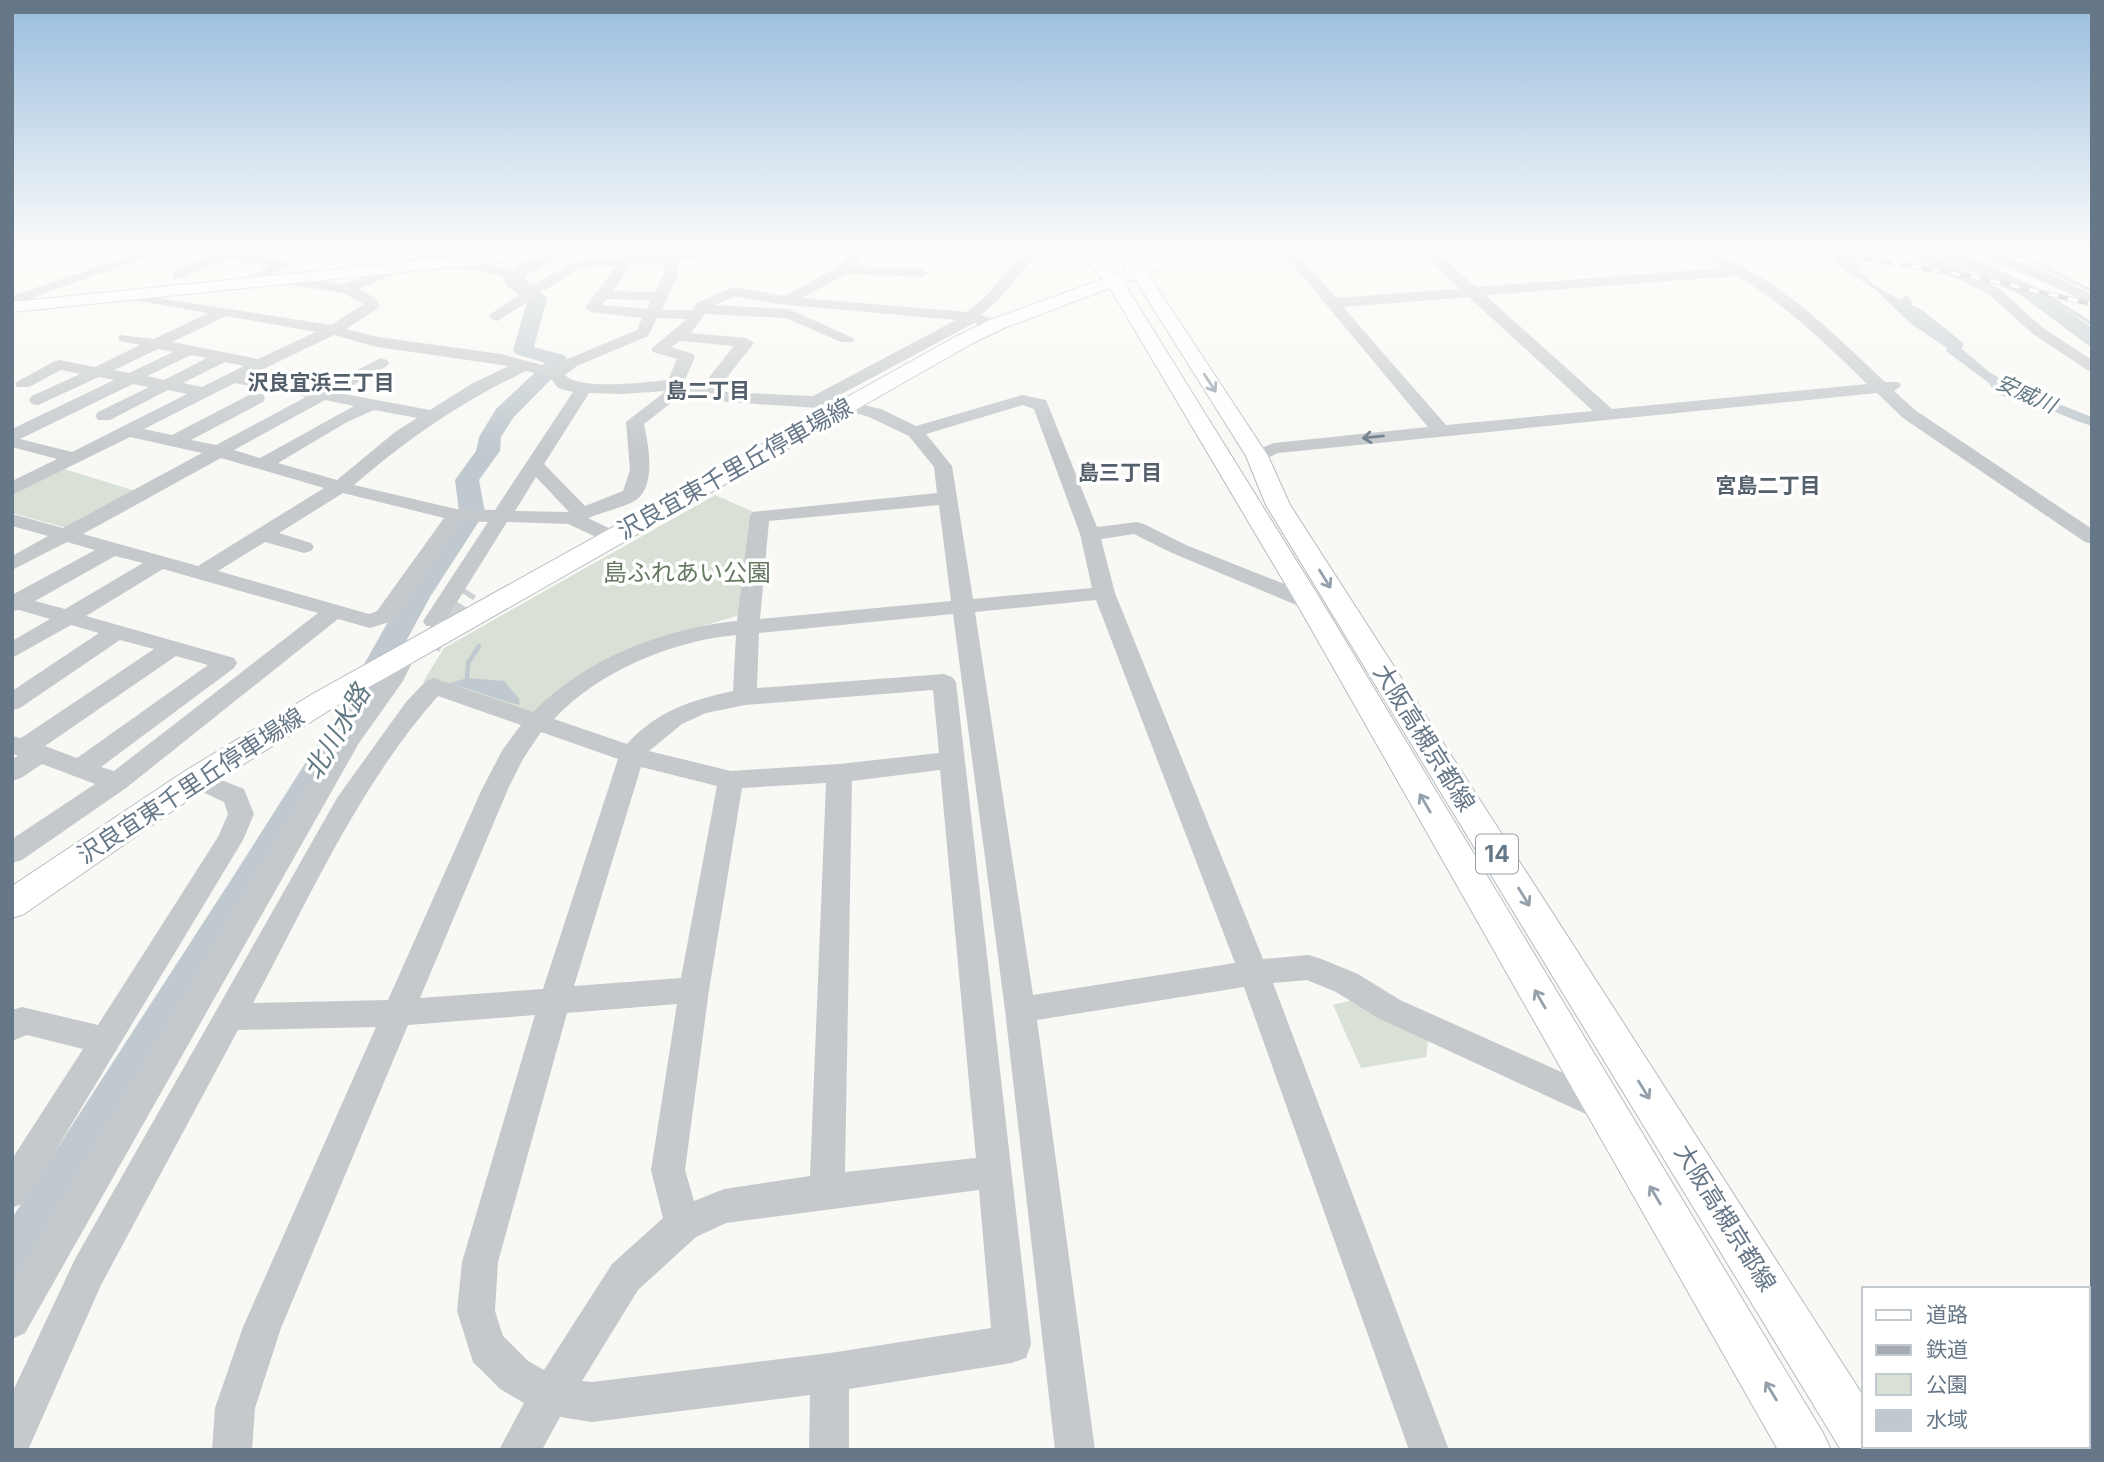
<svg xmlns="http://www.w3.org/2000/svg" width="2104" height="1462" viewBox="0 0 2104 1462" font-family="Inter,'Noto Sans JP',sans-serif">
<style>
.green{fill:#d9e0d6}
.water{fill:#c0c9cf}
.lines{fill:none;stroke-linecap:round;stroke-linejoin:round}
.stream-far1{stroke:#c0c9cf;stroke-width:3.5}
.stream{stroke:#c0c9cf;stroke-width:4.5}
.river{fill:#c0c9cf;fill-rule:evenodd}
.minor-tunnel{stroke:#ccd1d4;stroke-width:21;stroke-dasharray:21 10;stroke-linecap:butt}
.major-casing{stroke:#b8bcc0;stroke-width:2}
.minor{fill:#c5c9cc;fill-rule:evenodd}
.major{fill:#fff;fill-rule:evenodd}
.rail-casing{stroke:#a5abb1;stroke-width:5}
.rail{stroke:#fff;stroke-width:3.5;stroke-dasharray:10;stroke-linecap:butt}
.oneway{stroke:#94a0ab}
.oneway2{stroke:#6b7b8a}
.labels{text-anchor:middle;stroke-width:7;stroke-linejoin:round;paint-order:stroke}
.far-neighbourhood-label{font-size:21px;font-weight:bold;fill:#54606c;stroke:#fff}
.far-water-label{font-size:21px;font-style:italic;fill:#627883;stroke:#fff}
.shield{fill:#fff;stroke:#94a0ab;stroke-width:2}
.shield-label{font-size:23px;font-weight:bold;fill:#667787}
.street-label{font-size:24px;fill:#667787;stroke:#fff}
.park-label{font-size:24px;fill:#657961;stroke:#fff}
.water-label{font-size:26px;font-style:italic;fill:#627883;stroke:#fff}
</style>
<rect width="100%" height="100%" fill="#f8f8f5"/>
<g class="green">
<polygon points="61,468 139,492 67,528 12,513 12,493"/>
<polygon points="715,495 754,512 743,614 656,640 535,715 441,685 423,682 444,648"/>
<polygon points="1361,998 1429,1032 1426,1057 1361,1068 1333,1005"/>
</g>
<g class="water">
<path d="M1833,249H1853L1862,255L1855,260L1861,267L1859,271L1869,278L1872,284L1900,300L1906,295L1913,303L1910,304L1922,310L1962,342L1964,346L1961,348L1989,372L2015,387L2092,417V426C2072,420 2053,410 2033,404C2018,399 1997,400 1989,383L1946,351L1947,348L1910,323L1876,290L1838,266L1832,258Z"/>
<polygon points="1923,249 1946,249 2002,275 2041,293 2092,328 2092,348 2019,294"/>
<path d="M467,678L504,681L519,699L520,705C495,700 473,688 447,684Z"/>
</g>
<g class="lines">
<g class="stream-far1">
<polyline points="1950,249 2041,292 2092,324"/>
<polyline points="2006,249 2092,291"/>
</g>
<polyline class="stream" points="467,678 468,663 479,646"/>
<polygon class="river" points="551,249 573,249 531,272 525,278 547,298 534,347 564,355 567,359 565,365 513,418 501,437 500,451 479,480 485,512 430,597 362,723 29,1277 12,1283 12,1218 238,869 332,721 402,597 459,512 455,480 476,451 479,437 496,409 545,363 516,354 513,350 528,299 509,284 507,276 519,264"/>
<polyline class="minor-tunnel" points="430,646 467,590"/>
<defs>
<g id="major">
<polygon points="536,249 588,249 580,254 12,312 12,302"/>
<path d="M908,249H1039L1031,254C1010,255 919,261 908,249Z"/>
<polygon points="1078,249 1095,249 1118,274 1128,270 1110,249 1127,249 1142,265 1186,249 1208,249 1206,253 1148,274 1268,456 1290,505 1864,1397 1864,1446 1886,1446 1885,1450 1841,1450 1266,505 1246,456 1135,279 1124,283 1322,602 1823,1433 1831,1450 1778,1450 1296,602 1110,288 1004,328 971,344 336,706 207,787 24,914 12,918 12,886 185,771 316,692 957,336 990,320 1103,279"/>
</g>
</defs>
<use href="#major" class="major-casing"/>
<g class="minor">
<polygon points="149,249 168,249 12,305 12,296"/>
<polygon points="177,249 208,249 286,260 293,264 245,288 238,284 240,281 271,266 226,259 178,279 173,278 173,272 208,257 178,252"/>
<path d="M295,249H321C315,255 301,255 295,249Z"/>
<path d="M431,249H448L440,255L512,270L525,285L536,283L578,260L709,249L712,254L710,257L679,261L677,276L662,310H692L697,303L733,287L784,296L838,267L856,249H869L854,266L922,269L929,273L922,277L846,274L802,298L967,312L987,295L1023,252L1024,249H1036L1035,256L997,301L981,315L1002,321L1005,324L1002,327L997,329L974,323L834,398L881,409L916,426L1022,395L1046,400L1097,527L1137,522L1144,524L1186,545L1317,597L1320,602L1317,607H1301L1172,553L1134,534L1101,539L1115,593L1263,959L1308,955L1319,958L1358,974L1400,1000L1615,1096L1620,1107L1615,1118L1603,1122L1378,1018L1336,992L1307,980L1273,983L1449,1450H1409L1244,987L1037,1020L1095,1450H1055L1005,1010L953,614L759,633L757,688L944,674L952,677L956,682L1031,1344L1026,1358L1012,1363L849,1389V1450H809L810,1395L592,1422L560,1417L542,1450H499L524,1403L500,1389L473,1362L457,1311L462,1262L535,1015L408,1025L281,1328L255,1408L252,1450H212L215,1408L243,1327L376,1027L238,1030L101,1285L28,1450H12V1393L75,1259L337,798L406,702L426,681L434,678L442,681L533,712C585,659 664,628 737,621L750,516L753,512L937,493L934,467L909,436L869,417L847,410L727,402L685,392L644,424C648,444 657,485 636,500C623,508 602,512 588,518L619,533L622,537L619,541H605L568,524L507,522L442,626H426L423,621L488,522L462,521L393,621L370,628L338,619L126,788L22,860L12,863V839L95,784L42,764L21,778L12,781V759L18,756L12,753V736L21,738L154,649L120,640L20,708L12,710V691L99,633L71,625L12,658V641L50,619L19,610L12,611V595L95,550L67,542L12,570V556L48,536L12,526V514L63,528L202,453L130,437L12,495V481L57,459L12,447V429L114,380L99,377L38,405L32,404L29,400L32,396L80,374L61,370L29,387H17L15,383L53,362L59,360L95,367L140,345L120,341L118,338L120,335L154,339L208,313L126,299L121,298L119,295L121,292L331,325L364,304L343,293L280,283V277L345,284ZM433,258L434,262L502,276L508,287L519,295L492,313L489,316L492,319L497,321L534,298L535,292L545,290L581,268L617,265L585,308L592,312L642,318L637,330L565,360L553,368L501,354L378,337L346,329L380,307L375,298L359,289ZM665,262L663,276L655,292L613,291L632,264ZM735,296L778,304L956,320L813,396L727,392L717,390L754,343L746,338L691,333L705,314L786,318L841,342H853L855,339L789,309L715,305ZM606,299L651,300L647,309L602,305ZM226,316L316,332L258,359L172,342ZM657,318L687,319L651,349L653,352L677,359L668,380C647,382 579,391 565,375L577,366L648,336ZM334,335L377,347L509,366L473,383L430,410L339,393L387,366L389,363L387,360L381,358L320,389L249,376ZM680,341L734,346L702,386L684,382L695,357L693,354L671,347ZM158,349L173,352L129,373L114,370ZM191,355L207,358L164,380L147,376ZM225,362L244,366L202,387L183,383ZM526,371L550,377L558,388L573,392L495,510L456,509L354,485C409,438 461,402 526,371ZM235,383L306,397L216,445L191,440L263,402L265,398L263,394H251L172,435L144,429ZM133,384L149,387L98,412L95,416L98,420H110L168,390L187,394L72,452L20,439ZM666,391L626,422L630,470L623,491L585,506L544,464L589,393L621,394ZM325,400L354,406L260,458L234,450ZM1023,405L1034,409L1080,534L1092,588L973,599L952,466L926,434ZM374,410L417,418L395,432L337,480L278,463L347,422ZM221,458L324,488L198,566L83,534ZM536,477L569,512L515,511ZM343,493L444,518L377,611L369,614L218,571L265,542L304,553L311,551L314,547L311,543L279,533ZM939,505L951,601L760,619L769,521ZM115,556L143,563L65,609L35,601ZM163,569L318,613L114,771L101,767L234,668L237,663L234,658L86,616ZM1096,600L1235,963L1033,995L975,612ZM736,635L733,691C691,700 657,711 627,744L554,719C599,671 672,641 736,635ZM176,656L208,665L77,758L45,746ZM933,690L939,753L839,764L731,771L649,751L682,724L706,713L745,705ZM438,696L521,725L503,749L482,789L388,1000L253,1003C309,899 359,785 438,696ZM541,732L618,759L543,989L420,998L508,789L523,759ZM641,767L717,786L681,978L574,986ZM940,770L976,1158L845,1172L852,781ZM826,783L810,1176L724,1189L694,1201L685,1170L709,990L742,788ZM677,1004L651,1170L663,1218L612,1264L544,1370L528,1361L503,1336L495,1311L498,1262L567,1013ZM979,1190L991,1328L830,1353L592,1382L582,1381L638,1290L696,1237L726,1223Z"/>
<path d="M1280,249H1293L1336,298L1460,289L1419,249H1433L1476,287L1724,268L1694,249C1712,247 1722,257 1738,265C1793,292 1839,339 1885,382H1899L1901,386L1894,391L1915,410L2092,529V544L2085,542L1903,418L1877,393L1278,453L1263,460H1251L1248,456L1251,452L1274,443L1428,427ZM1737,276C1787,305 1826,344 1867,384L1612,409L1485,295ZM1469,297L1593,411L1446,425L1343,307Z"/>
<polygon points="1896,249 1915,249 1934,255 1997,287 2043,328 2092,360 2092,373 2033,334 1987,293"/>
<path d="M1963,249C1995,246 2062,279 2092,295V305L2058,288Z"/>
<polygon points="406,646 414,648 417,653 403,681 359,743 25,1333 12,1339 12,1284 340,732 385,674 398,648"/>
<polygon points="196,770 244,789 254,814 243,840 24,1203 12,1208 12,1159 83,1049 27,1035 12,1041 12,1010 22,1007 98,1025 218,837 228,814 224,802 187,785 183,779 187,773"/>
</g>
<use href="#major" class="major"/>
<defs>
<polyline id="rail" points="1813,249 1979,278 2092,304"/>
</defs>
<use href="#rail" class="rail-casing"/>
<use href="#rail" class="rail"/>
</g>
<defs><path id="oneway-shaft" d="M-6 0H5M1.5-3L5.5 0L1.5 3" fill="none" stroke-width="1.6" stroke-linecap="round" stroke-linejoin="round" transform="scale(1.75)"/></defs>
<g class="oneway">
<use href="#oneway-shaft" transform="translate(1210 383) rotate(57)"/>
<use href="#oneway-shaft" transform="translate(1325 579) rotate(58)"/>
<use href="#oneway-shaft" transform="translate(1425 803) rotate(-120)"/>
<use href="#oneway-shaft" transform="translate(1524 897) rotate(58)"/>
<use href="#oneway-shaft" transform="translate(1540 999) rotate(-120)"/>
<use href="#oneway-shaft" transform="translate(1644 1090) rotate(58)"/>
<use href="#oneway-shaft" transform="translate(1655 1195) rotate(-121)"/>
<use href="#oneway-shaft" transform="translate(1771 1391) rotate(-121)"/>
</g>
<use class="oneway2" href="#oneway-shaft" transform="translate(1373 437) rotate(174)"/>
<linearGradient id="sky" x2="0" y2="1"><stop stop-color="#98bcde"/><stop offset="0.55" stop-color="#fcfcfa"/><stop offset="1" stop-color="#fcfcfa" stop-opacity="0"/></linearGradient>
<rect width="2104" height="453" fill="url(#sky)"/>
<g class="labels">
<g class="far-neighbourhood-label">
<text x="321" y="390">沢良宜浜三丁目</text>
<text x="708" y="398">島二丁目</text>
<text x="1120" y="480">島三丁目</text>
<text x="1768" y="493">宮島二丁目</text>
</g>
<g class="far-water-label">
<text transform="translate(2026 394) rotate(24)" y="7">安威川</text>
</g>
<rect class="shield" x="1476" y="834.5" width="42" height="39" rx="5"/>
<g class="shield-label">
<text x="1497" y="862">14</text>
</g>
<g class="street-label">
<text transform="translate(735 469) rotate(-29)" y="8">沢良宜東千里丘停車場線</text>
<text transform="translate(1424 738) rotate(58)" y="8">大阪高槻京都線</text>
<text transform="translate(191 786) rotate(-33)" y="8">沢良宜東千里丘停車場線</text>
<text transform="translate(1725 1218) rotate(58)" y="8">大阪高槻京都線</text>
</g>
<g class="park-label">
<text x="687" y="581">島ふれあい公園</text>
</g>
<g class="water-label">
<text transform="translate(337 732) rotate(-60)" y="9">北川水路</text>
</g>
</g>
<rect width="2104" height="1462" fill="none" stroke="#667787" stroke-width="28"/>
<rect x="1862" y="1287" width="228" height="161" fill="#ffffff" stroke="#c2c9cf" stroke-width="2"/>
<rect x="1876" y="1310" width="35" height="10" fill="#ffffff" stroke="#c2c9cf" stroke-width="2"/>
<text x="1926" y="1322" font-size="21" fill="#667787">道路</text>
<rect x="1876" y="1345" width="35" height="10" fill="#a5abb1" stroke="#c2c9cf" stroke-width="2"/>
<text x="1926" y="1357" font-size="21" fill="#667787">鉄道</text>
<rect x="1876" y="1374" width="35" height="21" fill="#d9e0d6" stroke="#c2c9cf" stroke-width="2"/>
<text x="1926" y="1392" font-size="21" fill="#667787">公園</text>
<rect x="1876" y="1410" width="35" height="21" fill="#c0c9cf" stroke="#c2c9cf" stroke-width="2"/>
<text x="1926" y="1427" font-size="21" fill="#667787">水域</text>
</svg>
